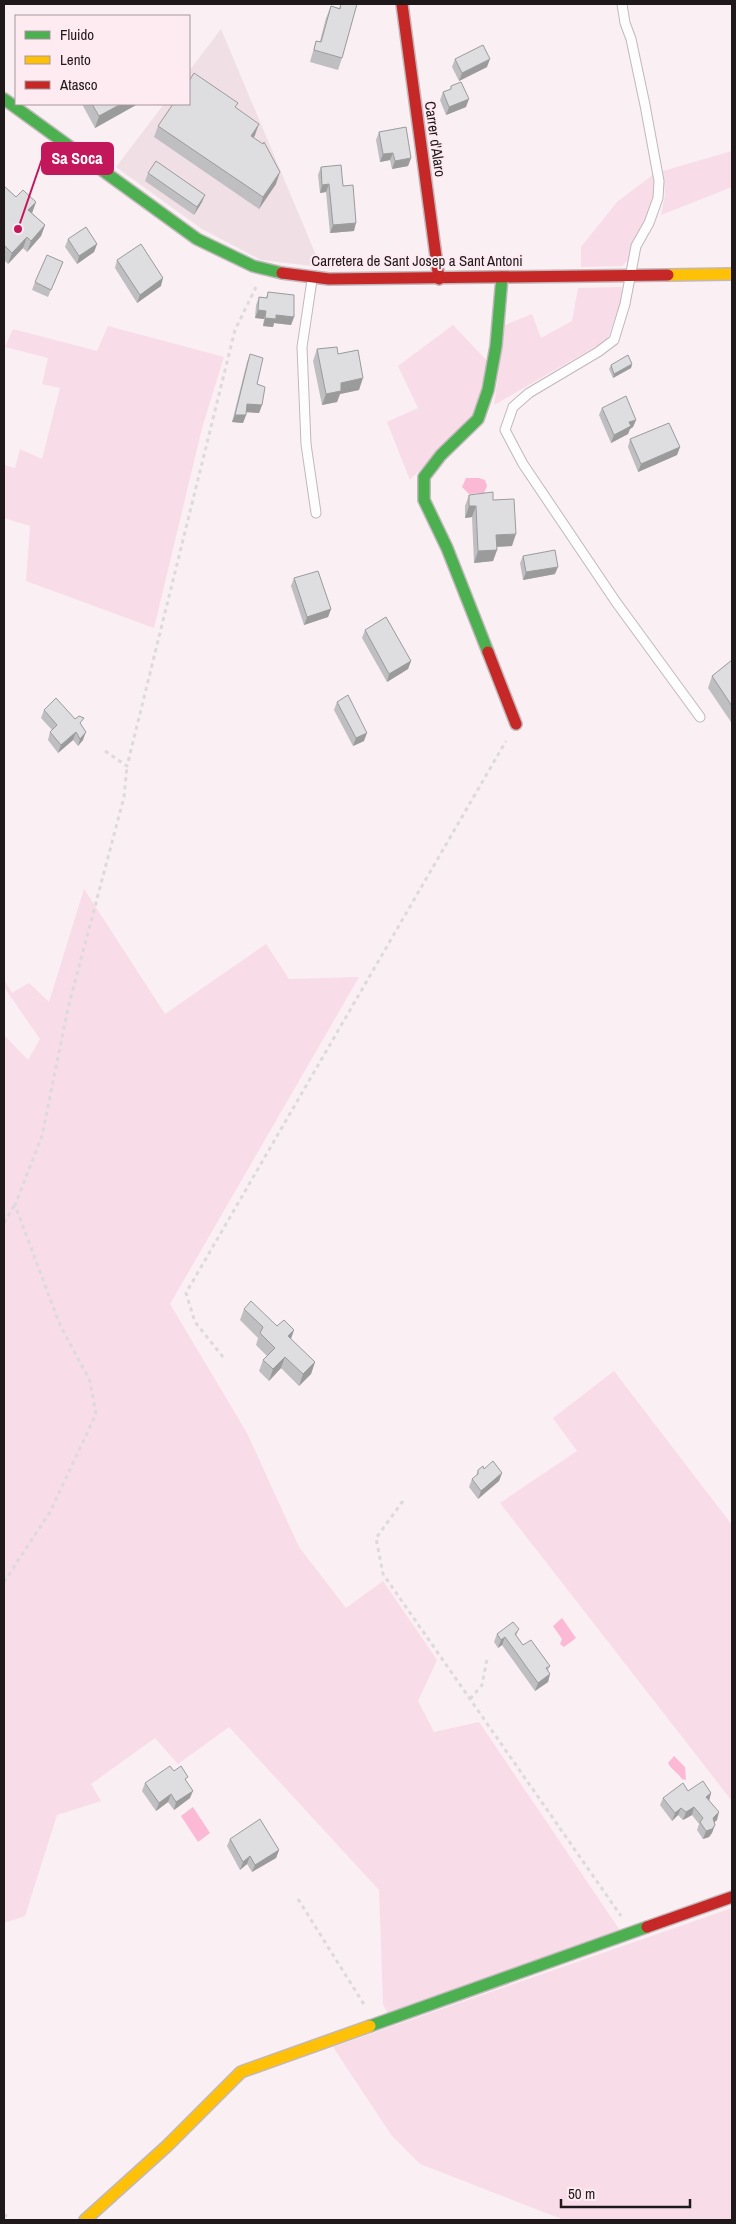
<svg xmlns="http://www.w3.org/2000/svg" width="736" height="2224" viewBox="0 0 736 2224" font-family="'Archivo Narrow',sans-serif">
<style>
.built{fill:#f1dfe6}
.green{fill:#f8dce7}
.water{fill:#fbb9d6}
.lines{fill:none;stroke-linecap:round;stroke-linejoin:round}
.lane-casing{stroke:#c0b8bb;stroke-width:11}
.fast-casing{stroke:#c0b8bb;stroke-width:14}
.slow-casing{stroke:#c0b8bb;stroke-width:14}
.jam-casing{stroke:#c0b8bb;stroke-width:14}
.path{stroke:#dddadb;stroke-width:3;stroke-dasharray:4 4;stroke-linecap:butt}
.lane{stroke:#fefdfd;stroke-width:9}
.fast{stroke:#4caf50;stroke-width:11}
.slow{stroke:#ffc107;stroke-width:11}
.jam{stroke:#c62828;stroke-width:11}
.wall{fill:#bfbec0}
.shaded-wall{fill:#9b9b9c}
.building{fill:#dedddf;stroke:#9b9b9c}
.labels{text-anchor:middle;stroke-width:4;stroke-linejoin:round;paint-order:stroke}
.street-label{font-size:15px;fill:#20191c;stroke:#feebf2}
.leader{fill:none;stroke:#c2185b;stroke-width:2}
.callout-dot{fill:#c2185b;stroke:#feebf2;stroke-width:2}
.callout{fill:#c2185b;stroke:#c2185b;stroke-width:2}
.callout-label{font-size:16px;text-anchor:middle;font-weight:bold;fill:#fff}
</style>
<rect width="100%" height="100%" fill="#faeff3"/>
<polygon class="built" points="221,29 321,267 261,260 202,229 116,167 164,104 189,104 189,71"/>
<g class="green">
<polygon points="732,151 732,187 661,215 665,195 663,171"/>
<path d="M654,174C659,204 641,232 629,259L622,266L581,267V247L617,202Z"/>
<polygon points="621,287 623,296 607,340 494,405 505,325 532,314 541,338 572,321 578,288"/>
<polygon points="453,325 488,362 478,409 410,480 387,422 418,408 398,366"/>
<polygon points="108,326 224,357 202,428 154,628 26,581 30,526 4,518 4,465 15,468 20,449 42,459 60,388 42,384 48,358 5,347 13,329 97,351"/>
<polygon points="84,889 165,1014 266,944 289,979 359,977 170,1304 247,1433 299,1547 346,1608 383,1581 437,1660 418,1701 434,1732 479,1722 621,1932 388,2014 383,2004 379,1890 229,1727 178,1764 155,1738 91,1784 101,1801 57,1815 25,1916 4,1923 4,1035 28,1060 40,1039 4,987 4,980 12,993 29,983 49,1002"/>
<polygon points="614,1371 732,1525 732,1801 500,1503 577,1451 553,1418"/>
<polygon points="732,1908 732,2220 564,2220 420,2164 392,2136 333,2047"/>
</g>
<g class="water">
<polygon points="466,478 479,478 485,480 487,486 484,493 469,494 462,487"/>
<polygon points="562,1618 576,1638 564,1647 560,1644 562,1639 553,1626"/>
<path d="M674,1756L685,1767L686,1780L682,1779C677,1772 672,1770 668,1763Z"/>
<polygon points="193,1807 210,1833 198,1842 181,1816"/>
</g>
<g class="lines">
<defs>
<g id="lane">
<polyline points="622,4 625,23 631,39 645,105 659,181 658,198 649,223 636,246 625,304 614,340 598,352 529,393 513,407 505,430 523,464 616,602 700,717"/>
<polyline points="312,280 302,347 306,444 316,513"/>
</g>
<g id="fast">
<polyline points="4,99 197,239 253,266 282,273"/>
<polyline points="488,652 447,548 424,500 424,477 441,455 478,419 488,390 496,346 502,277"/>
<polyline points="370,2026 647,1927"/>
</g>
<g id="slow">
<polyline points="668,275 732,274"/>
<polyline points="85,2220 167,2146 241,2072 370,2026"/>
</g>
<g id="jam">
<polyline points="402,4 439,279"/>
<polyline points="282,273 329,279 668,275"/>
<polyline points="488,652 516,724"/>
<polyline points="647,1927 732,1897"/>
</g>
</defs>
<use href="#lane" class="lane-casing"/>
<use href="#fast" class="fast-casing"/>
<use href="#slow" class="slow-casing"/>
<use href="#jam" class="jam-casing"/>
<g class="path">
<polyline points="105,751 127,766 235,330 256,287"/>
<polyline points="4,1223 14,1206"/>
<polyline points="223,1357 195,1322 186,1293 506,741"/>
<polyline points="403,1501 376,1538 383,1574 621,1916"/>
<polyline points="4,1582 50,1512 96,1414 90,1381 60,1325 15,1205 42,1136 68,1008 124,797 127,766"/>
<polyline points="470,1699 482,1685 487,1659"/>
<polyline points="298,1899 365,2006"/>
<polyline points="4,2214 10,2220"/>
</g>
<use href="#lane" class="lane"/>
<use href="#fast" class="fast"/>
<use href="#slow" class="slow"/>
<use href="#jam" class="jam"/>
</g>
<g class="wall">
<polygon points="341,4 357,4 342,58 338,70 310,62 316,41 320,41 326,18 331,6 339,8"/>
<polygon points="455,59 487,67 459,81 452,67"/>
<polygon points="451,86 466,107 446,115 440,100 443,92 450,90"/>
<polygon points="82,104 137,104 136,105 95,128"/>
<polygon points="236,108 255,135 254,138 276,184 259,209 154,137 158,126"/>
<polygon points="379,132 411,158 408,166 392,169 390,160 380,162 376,140"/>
<polygon points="321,167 343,186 354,231 330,233 326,192 320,193 318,175"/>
<polygon points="148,173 202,202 194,215 145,181"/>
<polygon points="4,186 16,197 36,202 32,213 45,225 41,236 27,252 23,248 8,264 4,260"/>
<polygon points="68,239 97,244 94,252 77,264 65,247"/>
<polygon points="117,260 161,286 137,303 115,268"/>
<polygon points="63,262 48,297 32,290 35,282"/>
<polygon points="268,292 294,317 291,325 274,323 273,327 263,326 264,319 255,318 256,305 259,297 266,298"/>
<polygon points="317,349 338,354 359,390 340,394 337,402 322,405 313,361"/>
<polygon points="250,354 262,405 259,413 246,412 246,415 243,423 232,422 247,362"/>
<polygon points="632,364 631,368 613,378 609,369 611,365"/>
<polygon points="602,408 636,420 633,427 630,429 628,434 611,443 599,415"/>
<polygon points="630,439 680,447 677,455 638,472 628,447"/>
<polygon points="469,495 493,500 512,546 497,547 497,550 493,561 474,563 472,517 465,518 465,506"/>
<polygon points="523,556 555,574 523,580 520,563"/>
<polygon points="294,578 331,609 328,617 304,625 291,586"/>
<polygon points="365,630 411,661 408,669 387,682 362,638"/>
<polygon points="732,660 732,721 731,722 708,688 712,676"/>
<polygon points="337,702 364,741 353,746 334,710"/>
<polygon points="44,710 75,719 81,725 83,740 78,746 73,740 58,753 48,740 50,732 52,730 41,718"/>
<polygon points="244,1309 277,1326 294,1330 291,1339 315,1362 311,1374 299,1386 281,1368 269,1381 259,1371 263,1360 267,1356 256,1345 258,1338 240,1320"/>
<polygon points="484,1469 502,1473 499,1481 478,1499 469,1487 472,1479 476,1476 478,1470"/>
<polygon points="519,1629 516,1636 523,1645 550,1666 548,1670 550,1674 548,1682 535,1691 502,1645 498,1648 494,1642 497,1634"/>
<polygon points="174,1771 186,1781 190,1798 174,1810 168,1802 156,1811 142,1791 145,1783"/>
<polygon points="688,1791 711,1793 709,1800 717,1820 714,1822 712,1833 709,1837 703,1839 697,1830 699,1824 692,1815 683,1820 678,1815 672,1821 660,1805 663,1798"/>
<polygon points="230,1839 279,1850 276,1858 252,1872 247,1864 240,1870 227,1846"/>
</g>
<g class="shaded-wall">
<polygon points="490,59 487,67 459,81 462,73"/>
<polygon points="469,99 466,107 446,115 449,107"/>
<polygon points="121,104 137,104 136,105 95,128 99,116"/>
<polygon points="259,124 255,135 247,148 251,136"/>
<polygon points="393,153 390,160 380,162 383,154"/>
<polygon points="411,158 408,166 392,169 395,161"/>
<polygon points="280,172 276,184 259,209 263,197"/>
<polygon points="329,184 326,192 320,193 322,185"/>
<polygon points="205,195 202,202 194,215 197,207"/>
<polygon points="36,202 32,213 28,210"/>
<polygon points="356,223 354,231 330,233 333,225"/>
<polygon points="45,225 41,236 27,252 31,241"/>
<polygon points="27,237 23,248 8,264 12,253"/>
<polygon points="97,244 94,252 77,264 79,256"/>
<polygon points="163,278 161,286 137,303 140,295"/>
<polygon points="258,310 266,311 264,319 255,318"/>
<polygon points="276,315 294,317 291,325 274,323 273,327 263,326 265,318"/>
<polygon points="632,364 631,368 613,378 614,374"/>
<polygon points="363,378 359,390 340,394 337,402 322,405 326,394 341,383"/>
<polygon points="247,404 262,405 259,413 244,412"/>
<polygon points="235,415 246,415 243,423 232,422"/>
<polygon points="636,420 633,427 630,429 628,434 611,443 614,435 629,422"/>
<polygon points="680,447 677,455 638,472 641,464"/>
<polygon points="469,506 476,506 472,517 465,518"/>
<polygon points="516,534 512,546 492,547 496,535"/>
<polygon points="497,550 493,561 474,563 478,551"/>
<polygon points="558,567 555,574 523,580 526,572"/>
<polygon points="331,609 328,617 304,625 307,617"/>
<polygon points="411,661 408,669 387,682 389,674"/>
<polygon points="76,732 73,740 58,753 61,745"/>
<polygon points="86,732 83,740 78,746 80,739"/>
<polygon points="367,733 364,741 353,746 356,738"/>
<polygon points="294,1330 290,1341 288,1336"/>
<polygon points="285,1357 281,1368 269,1381 273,1369"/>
<polygon points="315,1362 311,1374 299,1386 303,1374"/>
<polygon points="502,1473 499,1481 478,1499 481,1491"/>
<polygon points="505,1637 502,1645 498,1648 501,1640"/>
<polygon points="550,1674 548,1682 535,1691 538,1683"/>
<polygon points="193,1791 190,1798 174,1810 176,1802"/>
<polygon points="711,1793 709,1801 706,1797"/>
<polygon points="171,1794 168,1802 156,1811 159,1803"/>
<polygon points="694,1807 692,1815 683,1820 686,1812"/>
<polygon points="681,1808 678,1815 672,1821 675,1813"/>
<polygon points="719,1812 717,1820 710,1826 713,1818"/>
<polygon points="715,1825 712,1833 709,1837 703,1839 706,1831"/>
<polygon points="279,1850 276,1858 252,1872 255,1865"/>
<polygon points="250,1856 247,1864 240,1870 243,1862"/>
</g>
<g class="building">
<polygon points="341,4 357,4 342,58 314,50 316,41 321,42 331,6 340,9"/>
<polygon points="483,45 490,59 462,73 455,59"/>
<polygon points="194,73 238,103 235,107 259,124 251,136 263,144 264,142 280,172 263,197 158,126 173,104 189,104 189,81"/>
<polygon points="461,82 469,99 449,107 443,92 451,89 451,86"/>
<polygon points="92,104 121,104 99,116"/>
<polygon points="406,127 411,158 395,161 393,153 383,154 379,132"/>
<polygon points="156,161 205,195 197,207 148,173"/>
<polygon points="341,165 343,186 353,185 356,223 333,225 329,184 322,185 321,167"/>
<polygon points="4,186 16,197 23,190 36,202 28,210 45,225 31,241 27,237 12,253 4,245"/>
<polygon points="86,227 97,244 79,256 68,239"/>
<polygon points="141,244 163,278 140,295 117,260"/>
<polygon points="47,255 63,262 51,290 35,282"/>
<polygon points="268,292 294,295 294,317 276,315 276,319 265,318 266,311 258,310 259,297 267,298"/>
<polygon points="337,347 338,354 358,350 363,378 341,383 341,391 326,394 317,349"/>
<polygon points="250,354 263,358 257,384 265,387 262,405 247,404 246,415 235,415"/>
<polygon points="628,355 632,364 614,374 611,365"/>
<polygon points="626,396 636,420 629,422 631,426 614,435 602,408"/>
<polygon points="669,423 680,447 641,464 630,439"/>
<polygon points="493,492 493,500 514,499 516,534 496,535 497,550 478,551 476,506 469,506 469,495"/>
<polygon points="555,550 558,567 526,572 523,556"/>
<polygon points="318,571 331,609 307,617 294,578"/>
<polygon points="386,617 411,661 389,674 365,630"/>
<polygon points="732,660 732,706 712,676"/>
<polygon points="348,695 367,733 356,738 337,702"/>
<polygon points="56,698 75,719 79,716 84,718 80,723 86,732 80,739 76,732 61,745 50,732 57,725 44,710"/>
<polygon points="251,1301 277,1326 284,1320 294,1330 288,1336 315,1362 303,1374 285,1357 273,1369 263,1360 275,1348 260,1333 263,1327 244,1309"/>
<polygon points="493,1461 502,1473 481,1491 472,1479 478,1474 478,1470 483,1466 484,1469"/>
<polygon points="513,1622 519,1629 515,1634 523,1645 531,1640 550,1666 546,1668 550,1674 538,1683 505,1637 501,1640 497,1634"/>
<polygon points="170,1766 174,1771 181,1766 188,1777 185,1779 193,1791 176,1802 171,1794 159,1803 145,1783"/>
<polygon points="703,1781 711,1793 706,1797 719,1812 713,1818 715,1825 712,1829 706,1831 700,1822 703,1818 694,1807 686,1812 681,1808 675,1813 663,1798 683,1783 688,1791"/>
<polygon points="260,1819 279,1850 255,1865 250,1856 243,1862 230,1839"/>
</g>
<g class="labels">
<g class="street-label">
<text transform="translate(435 139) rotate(82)" y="5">Carrer d'Alaro</text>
<text x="417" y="266">Carretera de Sant Josep a Sant Antoni</text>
</g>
</g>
<path class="leader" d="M18 229L42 159"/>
<circle class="callout-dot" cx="18" cy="229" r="5"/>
<rect class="callout" x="42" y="143" width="71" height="31" rx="5"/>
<g class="callout-label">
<text x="77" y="164">Sa Soca</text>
</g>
<rect width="736" height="2224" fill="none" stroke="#20191c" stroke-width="10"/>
<rect x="15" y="15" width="175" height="90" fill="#feebf2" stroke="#a5979c"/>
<rect x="25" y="31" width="25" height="8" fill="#4caf50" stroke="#a5979c"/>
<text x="60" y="40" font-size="15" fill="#20191c">Fluido</text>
<rect x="25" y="56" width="25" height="8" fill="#ffc107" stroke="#a5979c"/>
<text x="60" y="65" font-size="15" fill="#20191c">Lento</text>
<rect x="25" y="81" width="25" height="8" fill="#c62828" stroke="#a5979c"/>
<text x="60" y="90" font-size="15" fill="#20191c">Atasco</text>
<path d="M561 2199v8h129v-8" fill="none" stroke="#20191c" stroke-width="2.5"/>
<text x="568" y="2199" font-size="15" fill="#20191c" stroke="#feebf2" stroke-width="4" paint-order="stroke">50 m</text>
</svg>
